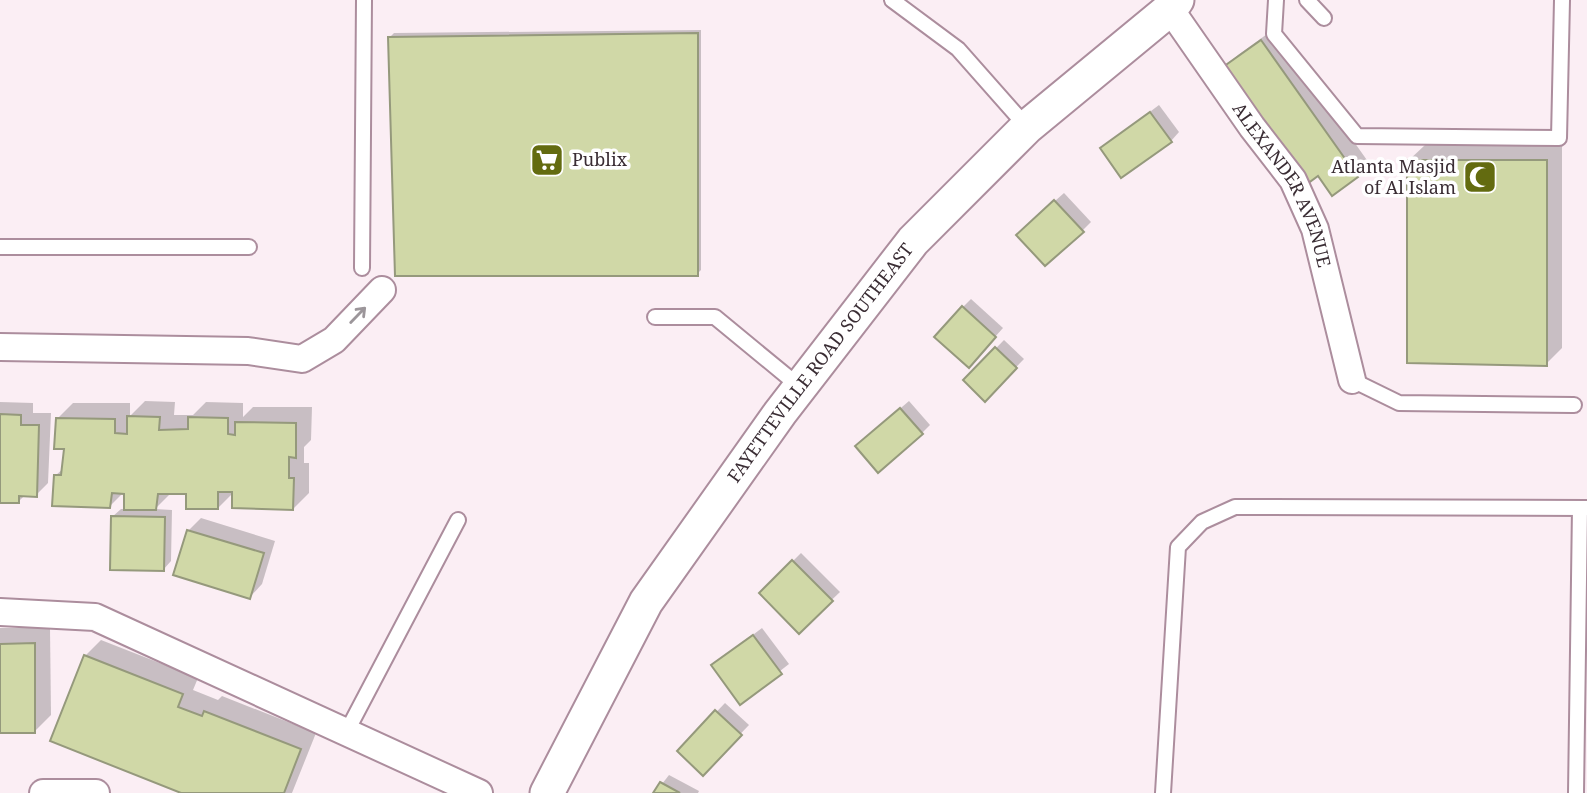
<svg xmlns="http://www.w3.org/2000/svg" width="1587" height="793" viewBox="0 0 1587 793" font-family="'Noto Serif',serif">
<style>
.shadow{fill:#0003}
.building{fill:#d0d8a7;stroke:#95997c;stroke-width:2}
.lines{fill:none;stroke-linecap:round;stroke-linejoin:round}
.service-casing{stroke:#ac8d9d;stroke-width:18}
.minor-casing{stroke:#ac8d9d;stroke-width:30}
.tertiary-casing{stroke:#ac8d9d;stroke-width:37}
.service{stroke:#fff;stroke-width:14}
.minor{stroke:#fff;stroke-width:26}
.tertiary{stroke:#fff;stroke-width:33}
.oneway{stroke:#9c969a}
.labels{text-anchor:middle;stroke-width:7;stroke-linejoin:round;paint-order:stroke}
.poi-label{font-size:18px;fill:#3a2d34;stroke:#fff;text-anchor:start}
.street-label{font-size:18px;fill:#3a2d34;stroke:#fff}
</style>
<rect width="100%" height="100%" fill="#fbeef4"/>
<g class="shadow">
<polygon points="1274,29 1369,163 1357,175 1332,193 1318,174 1226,67 1238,55"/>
<polygon points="701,30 701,270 697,274 390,37 394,33"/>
<polygon points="1159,105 1179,132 1171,141 1102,148"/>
<polygon points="1425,145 1562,145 1562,348 1546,364 1408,161"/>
<polygon points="1064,193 1091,222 1082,231 1027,226"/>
<polygon points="971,299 1003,328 977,357 963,307"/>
<polygon points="1004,340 1024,359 985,399 965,380"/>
<polygon points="145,401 175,402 174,415 193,415 206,402 243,403 243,417 253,407 312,407 311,440 304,447 304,463 309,463 309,493 293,509 234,492 218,508 188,492 172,492 155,509 172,510 171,561 163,570 112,517 121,509 126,509 126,490 110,506 56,475 64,468 66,447 57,419 73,403 130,403 130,416"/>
<polygon points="909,401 930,425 922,433 866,438"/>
<polygon points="0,402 33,403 33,413 51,413 48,483 36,495 25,495 18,502 0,501"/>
<polygon points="201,518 275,541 262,584 250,597 188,531"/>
<polygon points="801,553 840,592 799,631 761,593"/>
<polygon points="0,628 50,628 51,715 35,731 0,731"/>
<polygon points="762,628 789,664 740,702 713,665"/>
<polygon points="101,640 198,678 193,690 218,700 222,696 316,733 292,793 186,793 85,656"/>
<polygon points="725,703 749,725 703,773 679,751"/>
<polygon points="669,775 699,791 698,793 655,793"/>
</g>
<g class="building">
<polygon points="698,33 698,276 395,276 388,37"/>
<polygon points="1261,40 1358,177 1332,196 1318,176 1307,184 1223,67"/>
<polygon points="1150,112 1172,142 1121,178 1100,148"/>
<polygon points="1407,160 1547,160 1547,366 1407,363"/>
<polygon points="1054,200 1084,232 1045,266 1016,235"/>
<polygon points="962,306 996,337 969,368 934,337"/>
<polygon points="995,347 1017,368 985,402 963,380"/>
<polygon points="900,408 923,434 878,473 855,446"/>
<polygon points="0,414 21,415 21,425 39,425 37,497 19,496 19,503 0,503"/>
<polygon points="127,416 160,417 159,430 188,429 188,417 228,418 228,434 235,435 235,422 296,423 296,458 289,457 289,478 294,478 293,510 232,508 232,492 218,492 218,509 186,509 186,494 158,494 156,510 124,510 124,494 112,493 110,508 52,506 54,475 61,475 64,449 54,449 56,418 115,419 115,433 127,434"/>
<polygon points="111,516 165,517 164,571 110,570"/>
<polygon points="187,530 264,553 250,599 173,575"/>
<polygon points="792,560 833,601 799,634 759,593"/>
<polygon points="753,635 782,674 740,705 711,665"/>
<polygon points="35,643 35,733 0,733 0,644"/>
<polygon points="84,655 183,694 178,707 202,716 204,711 301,749 284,793 181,793 50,741"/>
<polygon points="715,710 742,735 703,776 677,751"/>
<polygon points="660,782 680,793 653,793"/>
</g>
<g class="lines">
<defs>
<g id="service">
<polyline points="892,0 958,49 1027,127"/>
<polyline points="1276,0 1274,34 1357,136 1559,138 1562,0"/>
<polyline points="1307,0 1324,18"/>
<polyline points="0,247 249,247"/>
<polyline points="362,268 364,0"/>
<polyline points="655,317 715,317 800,387"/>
<polyline points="1352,380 1399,403 1574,405"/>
<polyline points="346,733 458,520"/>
<polyline points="1163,793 1178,547 1202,522 1235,507 1587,508"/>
<polyline points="1576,793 1580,508"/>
</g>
<g id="minor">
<path id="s1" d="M1170,9L1252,127L1293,180L1315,229L1352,380"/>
<polyline points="0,347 248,351 302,359 334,340 382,290"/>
<polyline points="0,612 95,617 479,793"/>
<polyline points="43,793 96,793"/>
</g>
<g id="tertiary">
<path id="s2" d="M547,793L646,602L780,413L913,241L1027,127L1170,9L1177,0"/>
</g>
</defs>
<use href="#service" class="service-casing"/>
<use href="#minor" class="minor-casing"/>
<use href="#tertiary" class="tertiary-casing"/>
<use href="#service" class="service"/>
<use href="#minor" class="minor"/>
<use href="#tertiary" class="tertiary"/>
</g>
<defs><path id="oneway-shaft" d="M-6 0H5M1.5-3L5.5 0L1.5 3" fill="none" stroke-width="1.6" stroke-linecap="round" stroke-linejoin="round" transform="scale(1.75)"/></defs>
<use class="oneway" href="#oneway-shaft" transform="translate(358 315) rotate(-46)"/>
<defs>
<symbol id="supermarket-square" viewBox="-11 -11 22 22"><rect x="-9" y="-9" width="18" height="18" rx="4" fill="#636b10" stroke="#fff"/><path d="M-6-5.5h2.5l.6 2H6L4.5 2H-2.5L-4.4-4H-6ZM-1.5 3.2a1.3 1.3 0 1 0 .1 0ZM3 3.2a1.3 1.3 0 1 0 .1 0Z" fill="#fff"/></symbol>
<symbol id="mosque-square" viewBox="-11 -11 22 22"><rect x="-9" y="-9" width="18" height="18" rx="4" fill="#636b10" stroke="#fff"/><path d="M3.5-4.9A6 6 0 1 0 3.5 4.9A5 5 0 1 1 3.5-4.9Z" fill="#fff"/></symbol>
</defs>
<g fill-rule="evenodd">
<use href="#supermarket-square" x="528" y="141" width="38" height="38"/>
<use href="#mosque-square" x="1461" y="158" width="38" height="38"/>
</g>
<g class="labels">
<g class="poi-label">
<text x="572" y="166">Publix</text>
<text x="1456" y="173" text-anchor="end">Atlanta Masjid<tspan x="1456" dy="21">of Al Islam</tspan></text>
</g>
<g class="street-label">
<text dy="6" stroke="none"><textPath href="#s1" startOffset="210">ALEXANDER AVENUE</textPath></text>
<text dy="6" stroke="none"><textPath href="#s2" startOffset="511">FAYETTEVILLE ROAD SOUTHEAST</textPath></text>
</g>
</g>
</svg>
